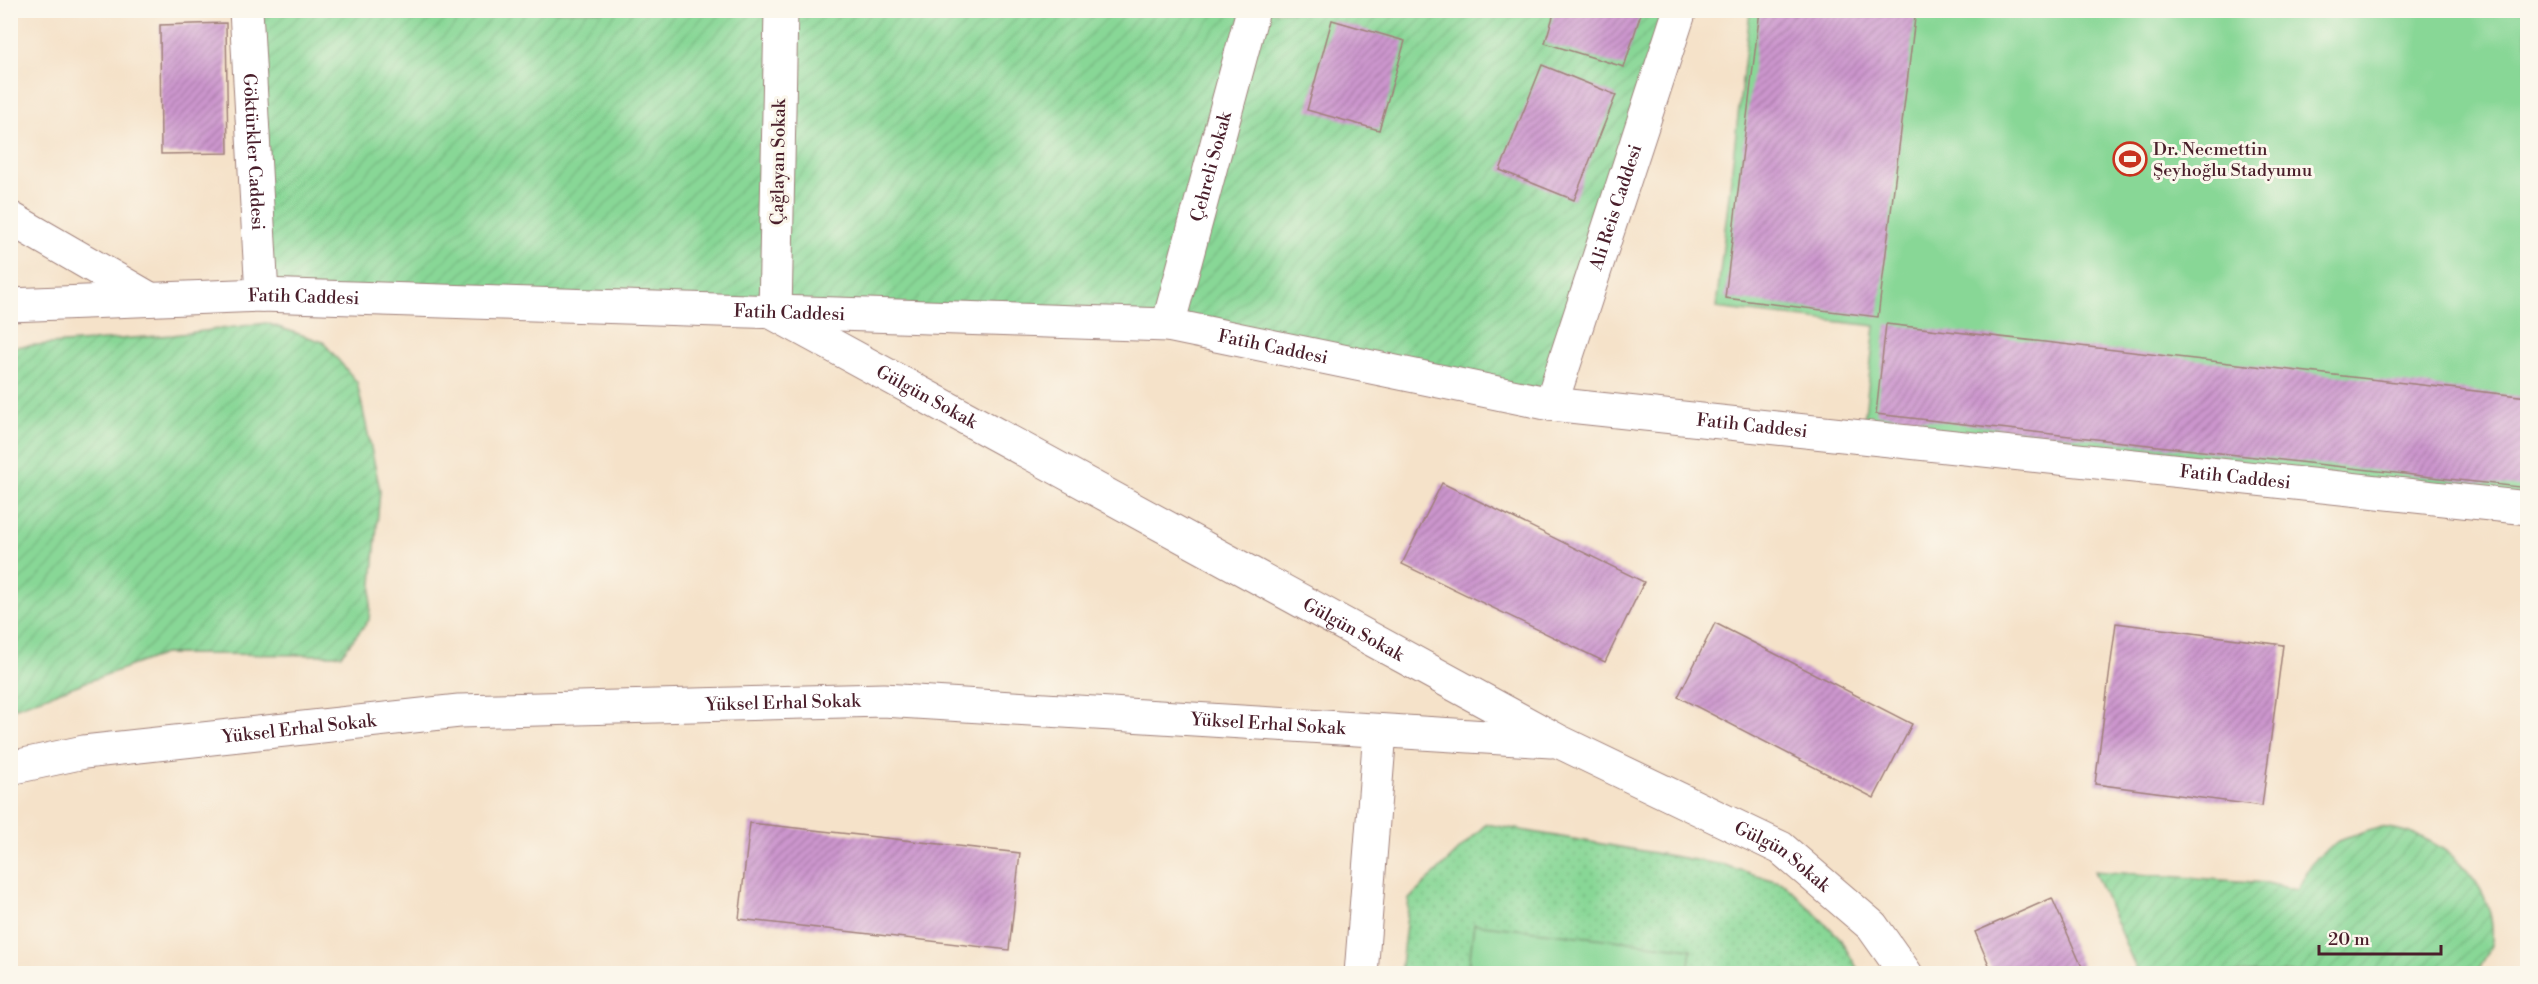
<svg xmlns="http://www.w3.org/2000/svg" width="2538" height="984" viewBox="0 0 2538 984" font-family="'Libre Bodoni',serif">
<style>
.grass{fill:url(#grass-dots);stroke:#697b60;stroke-width:1.5}
.garden{fill:url(#garden-furrows);stroke:#697b60;stroke-width:1.5}
.pitch{fill:#88d796;stroke:#697b60;stroke-width:1.5}
.building{fill:url(#building-hatch)}
.lines{fill:none;stroke-linecap:round;stroke-linejoin:round}
.minor-casing{stroke:#a0807a;stroke-width:35}
.minor{stroke:#fff;stroke-width:33}
.labels{text-anchor:middle;stroke-width:6;stroke-linejoin:round;paint-order:stroke}
.poi-label{font-size:18px;fill:#4a1f2b;stroke:#fbf7ec;text-anchor:start}
.street-label{font-size:18px;fill:#4a1f2b;stroke:#fbf7ec}
</style>
<defs>
<pattern id="grass-dots" width="8" height="8" patternUnits="userSpaceOnUse" patternTransform="scale(1.5)"><rect width="8" height="8" fill="#88d796"/><path d="M2 2h.1M6 6h.1" fill="none" stroke="#77b881" stroke-width="1.8" stroke-linecap="round"/></pattern>
<pattern id="garden-furrows" width="10" height="10" patternUnits="userSpaceOnUse" patternTransform="scale(1.5)"><rect width="10" height="10" fill="#88d796"/><path d="M-1 1l2-2M0 10L10 0M9 11l2-2" fill="none" stroke="#77b881"/></pattern>
<pattern id="building-hatch" width="6" height="6" patternUnits="userSpaceOnUse" patternTransform="scale(1.5)"><rect width="6" height="6" fill="#cc96ce"/><path d="M-1 1l2-2M0 6l6-6M5 7l2-2" fill="none" stroke="#a87aa7"/></pattern>
</defs>
<rect width="100%" height="100%" fill="#fbf7ec"/>
<filter id="ink" filterUnits="userSpaceOnUse"><feTurbulence type="fractalNoise" baseFrequency=".0167" numOctaves="2"/><feDisplacementMap in="SourceGraphic" scale="12" xChannelSelector="R" yChannelSelector="G"/><feConvolveMatrix kernelMatrix="1 2 1 2 8 2 1 2 1" color-interpolation-filters="sRGB"/></filter>
<filter id="wash" filterUnits="userSpaceOnUse"><feTurbulence type="fractalNoise" baseFrequency=".008" numOctaves="4" result="noise"/><feDisplacementMap in="SourceGraphic" scale="24" xChannelSelector="R" yChannelSelector="G"/><feGaussianBlur stdDeviation="1.35" result="paint"/><feColorMatrix in="noise" values="0 0 0 0 0 0 0 0 0 0 0 0 0 0 0 0 0 1.4 0 .05"/><feComposite in="paint" operator="in"/></filter>
<g filter="url(#wash)">
<rect width="100%" height="100%" fill="#f5e2c9"/>
<polygon class="grass" points="1486,824 1724,865 1785,884 1839,937 1860,973 1400,974 1409,899"/>
<g class="garden">
<polygon points="246,11 1680,11 1551,404 1168,325 262,295"/>
<polygon points="266,323 323,342 357,382 380,490 369,620 341,655 164,654 11,709 11,347 173,335"/>
<path d="M2381,827C2391,829 2403,830 2413,834C2457,850 2496,891 2492,941C2491,951 2481,964 2476,973H2138L2094,871L2267,883L2297,890L2313,861L2338,841Z"/>
</g>
<g class="pitch">
<polygon points="1750,11 2527,11 2527,498 1864,422 1875,326 1716,308"/>
<polygon points="1474,924 1691,949 1688,973 1468,973"/>
</g>
<g id="blocks">
<g class="building">
<polygon points="1555,10 1642,10 1624,67 1545,43"/>
<polygon points="1760,10 1916,10 1878,317 1725,298"/>
<polygon points="1332,20 1405,41 1379,130 1307,110"/>
<polygon points="226,23 228,153 161,154 160,25"/>
<polygon points="1542,65 1616,95 1574,200 1500,170"/>
<polygon points="1886,324 2528,397 2528,488 1876,414"/>
<polygon points="1442,483 1644,582 1605,662 1402,564"/>
<polygon points="1715,623 1912,724 1874,798 1678,697"/>
<polygon points="2116,623 2283,645 2262,806 2095,784"/>
<polygon points="750,823 1020,853 1009,950 739,919"/>
<polygon points="2052,898 2085,974 1993,974 1975,932"/>
</g>
</g>
</g>
<g filter="url(#ink)">
<use href="#blocks" fill-opacity="0" stroke="#a0807a" stroke-width="1.5"/>
<g class="lines">
<defs>
<g id="minor">
<path id="s1" d="M246,10L262,295"/>
<path id="s2" d="M781,10L775,314L1560,742L1781,848L1872,926L1906,974"/>
<polyline points="10,218 150,299"/>
<path id="s3" d="M10,305L262,295L1168,325L1551,404L2528,508"/>
<path id="s4" d="M1168,325L1253,10"/>
<path id="s5" d="M1551,404L1680,10"/>
<path id="s6" d="M10,768L84,752L459,711L883,700L1551,741"/>
<polyline points="1361,974 1380,731"/>
</g>
</defs>
<use href="#minor" class="minor-casing"/>
<use href="#minor" class="minor"/>
</g>
</g>
<defs>
<symbol id="stadium-ring" viewBox="-11 -11 22 22"><circle r="9.5" fill="#fbf7ec" stroke="#c8321e" stroke-width="1.5"/><path d="M0-5a6.5 5 0 1 0 0 10a6.5 5 0 1 0 0-10ZM-3.5-1.8h7v3.6h-7Z" fill="#c8321e"/></symbol>
</defs>
<g fill-rule="evenodd">
<use href="#stadium-ring" x="2111" y="140" width="38" height="38"/>
</g>
<g class="labels">
<g class="poi-label">
<text x="2153" y="155">Dr. Necmettin<tspan x="2153" dy="21">Şeyhoğlu Stadyumu</tspan></text>
</g>
<g class="street-label">
<text dy="6" stroke="none"><textPath href="#s1" startOffset="142">Göktürkler Caddesi</textPath></text>
<text transform="translate(778 162) rotate(-89)" y="6">Çağlayan Sokak</text>
<text dy="6" stroke="none"><textPath href="#s4" startOffset="164">Çehreli Sokak</textPath></text>
<text dy="6" stroke="none"><textPath href="#s5" startOffset="207">Ali Reis Caddesi</textPath></text>
<text dy="6" stroke="none"><textPath href="#s3" startOffset="294">Fatih Caddesi</textPath></text>
<text dy="6" stroke="none"><textPath href="#s3" startOffset="780">Fatih Caddesi</textPath></text>
<text dy="6" stroke="none"><textPath href="#s3" startOffset="1266">Fatih Caddesi</textPath></text>
<text dy="6" stroke="none"><textPath href="#s2" startOffset="477">Gülgün Sokak</textPath></text>
<text dy="6" stroke="none"><textPath href="#s3" startOffset="1752">Fatih Caddesi</textPath></text>
<text dy="6" stroke="none"><textPath href="#s3" startOffset="2238">Fatih Caddesi</textPath></text>
<text dy="6" stroke="none"><textPath href="#s2" startOffset="963">Gülgün Sokak</textPath></text>
<text dy="6" stroke="none"><textPath href="#s6" startOffset="777">Yüksel Erhal Sokak</textPath></text>
<text dy="6" stroke="none"><textPath href="#s6" startOffset="1263">Yüksel Erhal Sokak</textPath></text>
<text dy="6" stroke="none"><textPath href="#s6" startOffset="292">Yüksel Erhal Sokak</textPath></text>
<text dy="6" stroke="none"><textPath href="#s2" startOffset="1449">Gülgün Sokak</textPath></text>
</g>
</g>
<rect width="2538" height="984" fill="none" stroke="#fbf7ec" stroke-width="36"/>
<path d="M2319 945v9h122v-9" fill="none" stroke="#4a1f2b" stroke-width="3"/>
<text x="2328" y="945" font-size="18" fill="#4a1f2b" stroke="#fbf7ec" stroke-width="4.5" paint-order="stroke">20 m</text>
</svg>
